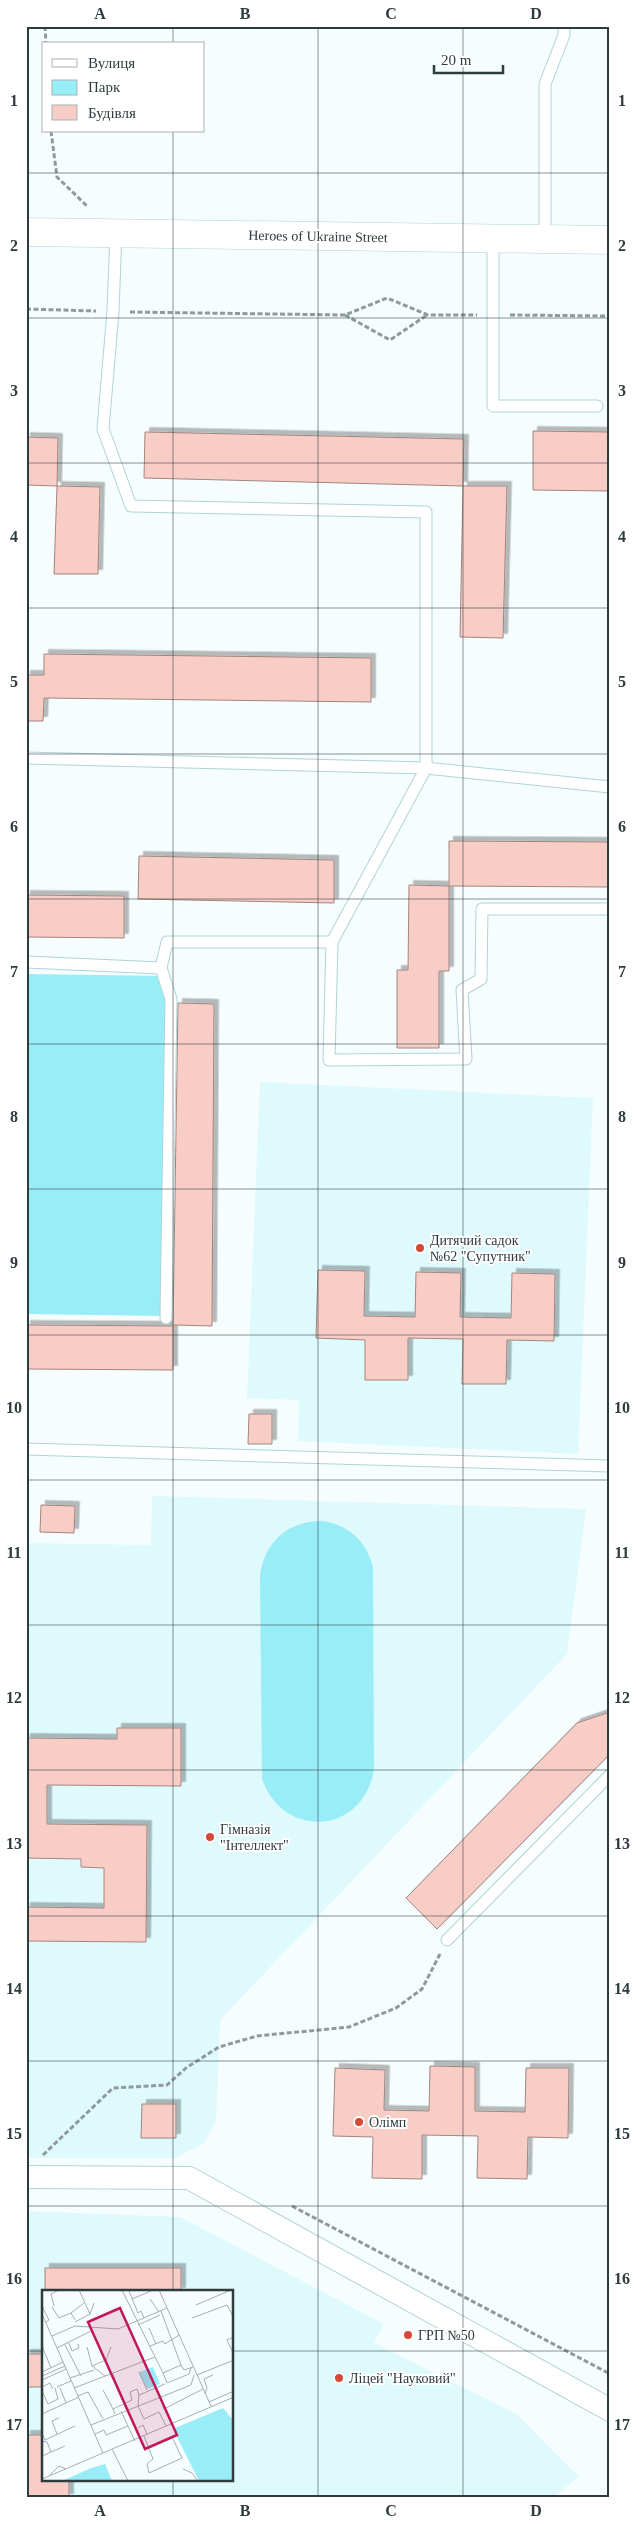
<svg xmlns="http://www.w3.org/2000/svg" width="636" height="2524" viewBox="0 0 636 2524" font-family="'Times New Roman',serif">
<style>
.built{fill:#dffafd;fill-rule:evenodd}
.green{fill:#99edf7}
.building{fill:#f7cdc5;stroke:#a28580;filter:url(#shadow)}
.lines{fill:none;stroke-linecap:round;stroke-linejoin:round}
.lane-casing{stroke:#b0d3d7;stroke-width:13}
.street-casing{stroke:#b0d3d7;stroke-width:24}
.secondary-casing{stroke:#b0d3d7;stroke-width:29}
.path{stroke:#909a9c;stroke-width:3;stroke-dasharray:5 2.5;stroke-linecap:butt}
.lane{stroke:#fff;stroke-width:11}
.street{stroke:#fff;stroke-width:22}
.secondary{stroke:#fff;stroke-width:28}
.grid{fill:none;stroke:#2e3c3e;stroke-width:1;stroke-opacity:0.55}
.poi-dot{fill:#d64938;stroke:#fff;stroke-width:2}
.labels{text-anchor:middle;stroke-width:4;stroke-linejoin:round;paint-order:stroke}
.street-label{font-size:14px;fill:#2e3c3e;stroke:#fff}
.poi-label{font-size:14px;fill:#2e3c3e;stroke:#fff;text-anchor:start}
.inset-road{fill:none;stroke:#a6b0b1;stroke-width:1}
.view{fill:#c2185b;fill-opacity:0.15;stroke:#c2185b;stroke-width:2.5}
.inset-edge{fill:none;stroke:#2e3c3e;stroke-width:2.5}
.neatline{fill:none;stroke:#2e3c3e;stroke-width:2}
.grid-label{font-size:16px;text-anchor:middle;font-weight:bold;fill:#2e3c3e}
</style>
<defs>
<filter id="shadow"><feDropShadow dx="4.5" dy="-4.5" stdDeviation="0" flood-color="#0004"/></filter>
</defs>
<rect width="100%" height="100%" fill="#f6fdfe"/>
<g class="built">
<polygon points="260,1082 593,1098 578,1454 298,1441 299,1400 247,1398"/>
<polygon points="152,1496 586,1509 567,1654 220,2020 216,2121 204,2143 175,2158 26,2158 26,1543 151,1545"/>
<path d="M26,2211L180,2217L384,2324L374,2343L517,2414L579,2477L552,2498H26ZM44,2292H232V2480H44Z"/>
</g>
<g class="green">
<polygon points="26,974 166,976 162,1316 26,1314"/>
<path d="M322,1521C349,1525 366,1541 373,1567L374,1768C365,1834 284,1841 262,1779L260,1576C264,1542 288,1521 322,1521Z"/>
</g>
<g class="building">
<polygon points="533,431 610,432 610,491 533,490"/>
<polygon points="145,432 464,439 463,486 144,478"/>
<polygon points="26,437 58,438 57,486 26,485"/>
<polygon points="57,486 100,487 98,574 54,574"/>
<polygon points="463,486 507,486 503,638 460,637"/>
<polygon points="44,654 371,658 371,702 44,698 43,721 26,721 26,675 44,675"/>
<polygon points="449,841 610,842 610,887 449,886"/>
<polygon points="139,856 334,860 334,903 138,899"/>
<polygon points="409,885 449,886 449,971 439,971 439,1048 397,1048 397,970 408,970"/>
<polygon points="26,895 124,896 124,938 26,937"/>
<polygon points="178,1003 214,1004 212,1326 173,1325"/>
<polygon points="318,1270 365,1271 364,1316 415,1317 416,1272 461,1273 460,1317 511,1318 512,1273 555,1274 554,1341 507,1340 506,1384 462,1384 463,1339 408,1338 408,1380 365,1380 365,1340 316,1338"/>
<polygon points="26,1325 173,1326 173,1370 26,1369"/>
<polygon points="249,1414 272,1414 272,1444 248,1444"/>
<polygon points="41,1505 75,1506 74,1533 40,1532"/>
<polygon points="610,1712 610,1754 437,1929 406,1898 577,1723"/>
<polygon points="117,1728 181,1728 181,1786 47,1785 47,1824 147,1825 146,1942 26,1941 26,1907 104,1908 104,1868 81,1867 81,1859 26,1858 26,1738 117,1739"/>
<polygon points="430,2066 475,2067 475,2111 525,2112 526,2068 569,2068 568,2138 528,2137 527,2179 477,2178 478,2136 422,2135 422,2179 372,2178 373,2137 333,2136 335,2068 385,2070 384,2110 429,2111"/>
<polygon points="142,2104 176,2104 176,2138 141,2138"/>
<rect x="45" y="2268" width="136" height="24"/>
<rect x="26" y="2354" width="18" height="33"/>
<polygon points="26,2435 44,2435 44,2480 69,2480 69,2498 26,2498"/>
</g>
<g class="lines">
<defs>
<g id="lane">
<polyline points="493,238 493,406 597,406"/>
<polyline points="545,239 545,84 564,35 564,26"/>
<polyline points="26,758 426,768 610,787"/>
<polyline points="332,942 329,1060 466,1059 462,990 481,979 482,909 610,909"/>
<polyline points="26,962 161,968 167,942 332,942 426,768 426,512 131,506 103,429 113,311 116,233"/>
<polyline points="161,968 171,999 166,1318"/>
<polyline points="26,1449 610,1466"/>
<polyline points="447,1940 610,1775"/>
</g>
<polyline id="street" points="26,2177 189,2178 610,2410"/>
<polyline id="secondary" points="26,232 610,240"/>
</defs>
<use href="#lane" class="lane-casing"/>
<use href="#street" class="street-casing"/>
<use href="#secondary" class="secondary-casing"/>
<g class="path">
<polyline points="45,26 46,44"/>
<polyline points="51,131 57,177 88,207"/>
<polyline points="26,309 96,311"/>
<polyline points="130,312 345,315 387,298 428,315 477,315"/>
<polyline points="345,315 390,340 427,315"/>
<polyline points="510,315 610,316"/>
<polyline points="43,2155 113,2088 167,2085 186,2068 219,2047 257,2036 349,2027 396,2008 422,1989 440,1954"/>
<polyline points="292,2206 610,2374"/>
</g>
<use href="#lane" class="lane"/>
<use href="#street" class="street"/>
<use href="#secondary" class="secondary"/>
</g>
<path class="grid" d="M173,26V44M318,26V2498M463,26V2498M173,131V2292M26,173H610M26,318H610M26,463H610M26,608H610M26,754H610M26,899H610M26,1044H610M26,1189H610M26,1335H610M26,1480H610M26,1625H610M26,1770H610M26,1916H610M26,2061H610M26,2206H610M26,2351H44M232,2351H610M173,2480V2498"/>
<g class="poi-dot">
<circle cx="420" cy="1248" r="5"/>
<circle cx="210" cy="1837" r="5"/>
<circle cx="359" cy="2122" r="5"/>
<circle cx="408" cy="2335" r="5"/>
<circle cx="339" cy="2378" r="5"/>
</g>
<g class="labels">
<g class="street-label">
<text transform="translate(318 236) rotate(1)" y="5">Heroes of Ukraine Street</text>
</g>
<g class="poi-label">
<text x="430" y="1245">Дитячий садок<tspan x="430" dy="16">№62 "Супутник"</tspan></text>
<text x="220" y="1834">Гімназія<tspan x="220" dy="16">"Інтеллект"</tspan></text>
<text x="369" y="2127">Олімп</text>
<text x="418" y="2340">ГРП №50</text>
<text x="349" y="2383">Ліцей "Науковий"</text>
</g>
</g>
<g transform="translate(42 2290)">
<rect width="191" height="191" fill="#f6fdfe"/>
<path d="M111,77L118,94L105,99L97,82ZM181,118L191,130V191H157L131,139ZM63,174L70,191H20L49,178Z" fill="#99edf7"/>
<path class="inset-road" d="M37,0L48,24M80,0L121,83L139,75L142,80L151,77M117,0L169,116M87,1L96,23L99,21L102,28M90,9L109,1M108,9L117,22M154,15L189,0M0,16L7,30L4,32M12,16L9,4L17,0M10,17L17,28L29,23L33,30M119,21L139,75M29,23L42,13M0,24L61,163M150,28L185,15L192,28M33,32L48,24L52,13M96,35L118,25M107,38L114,54M49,40L63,70M10,46L33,36L76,39L125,18M192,47L185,50L192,65M27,53L30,61L37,58L36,54M23,55L39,86M0,56L9,78M108,56L121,51L123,54L137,45M45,57L50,76M15,58L49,41M0,82L21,72M97,82L105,100M121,83L125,93L147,84L149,78M71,85L83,113M155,85L192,70M0,86L23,76M63,86L50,76L64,70L69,57M28,88L52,80M0,90L24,79M123,94L97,105L96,116L102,129L117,122L124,136M0,97L8,93L11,99M15,97L29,91M18,98L24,113M32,98L113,67M61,100L71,119M1,103L6,114L16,109L13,98M163,104L165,98L162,89L171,85M36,106L46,102L61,129M167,112L192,101M121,116L122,119L161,99M79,121L93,151M0,124L37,107M73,124L71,119L90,110L88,102L95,99L97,105M49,135L149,95L152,85M96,138L101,135L105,144M0,143L3,150L33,136M15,144L10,131L17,128M53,144L62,140L64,145L86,136M102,146L111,169L105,174L107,183L140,168L131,149M0,151L5,152L9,162M70,159L86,191M0,166L23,156M141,179L150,183L156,191M8,185L17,176L24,179M0,189L192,107"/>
<path class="view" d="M78,18L135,145L103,159L46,32Z"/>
<rect width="191" height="191" class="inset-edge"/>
</g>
<rect width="636" height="2524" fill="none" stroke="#ffffff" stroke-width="55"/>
<rect x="42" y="42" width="162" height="90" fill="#ffffff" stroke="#abb1b2"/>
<rect x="52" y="59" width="25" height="8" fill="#ffffff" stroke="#abb1b2"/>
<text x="88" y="68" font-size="15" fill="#2e3c3e">Вулиця</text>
<rect x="52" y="80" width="25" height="15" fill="#99edf7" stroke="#abb1b2"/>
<text x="88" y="92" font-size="15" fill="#2e3c3e">Парк</text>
<rect x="52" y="105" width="25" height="15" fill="#f7cdc5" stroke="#abb1b2"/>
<text x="88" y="118" font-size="15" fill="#2e3c3e">Будівля</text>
<path d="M434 65v8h69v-8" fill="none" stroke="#2e3c3e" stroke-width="2.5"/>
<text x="441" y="65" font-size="15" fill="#2e3c3e" stroke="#ffffff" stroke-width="4" paint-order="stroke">20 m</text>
<rect x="28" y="28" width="580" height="2468" class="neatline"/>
<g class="grid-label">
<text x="100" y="19">A</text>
<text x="245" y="19">B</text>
<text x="391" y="19">C</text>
<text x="536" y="19">D</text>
<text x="14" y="106">1</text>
<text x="622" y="106">1</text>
<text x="14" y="251">2</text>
<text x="622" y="251">2</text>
<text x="14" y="396">3</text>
<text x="622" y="396">3</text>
<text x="14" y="542">4</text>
<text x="622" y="542">4</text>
<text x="14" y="687">5</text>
<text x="622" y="687">5</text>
<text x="14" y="832">6</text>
<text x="622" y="832">6</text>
<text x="14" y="977">7</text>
<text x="622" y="977">7</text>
<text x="14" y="1122">8</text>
<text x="622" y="1122">8</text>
<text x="14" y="1268">9</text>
<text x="622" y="1268">9</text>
<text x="14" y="1413">10</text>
<text x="622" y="1413">10</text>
<text x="14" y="1558">11</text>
<text x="622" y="1558">11</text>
<text x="14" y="1703">12</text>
<text x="622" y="1703">12</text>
<text x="14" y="1849">13</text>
<text x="622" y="1849">13</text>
<text x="14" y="1994">14</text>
<text x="622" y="1994">14</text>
<text x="14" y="2139">15</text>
<text x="622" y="2139">15</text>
<text x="14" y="2284">16</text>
<text x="622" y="2284">16</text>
<text x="14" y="2430">17</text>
<text x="622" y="2430">17</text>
<text x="100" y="2516">A</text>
<text x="245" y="2516">B</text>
<text x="391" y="2516">C</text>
<text x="536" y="2516">D</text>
</g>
</svg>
